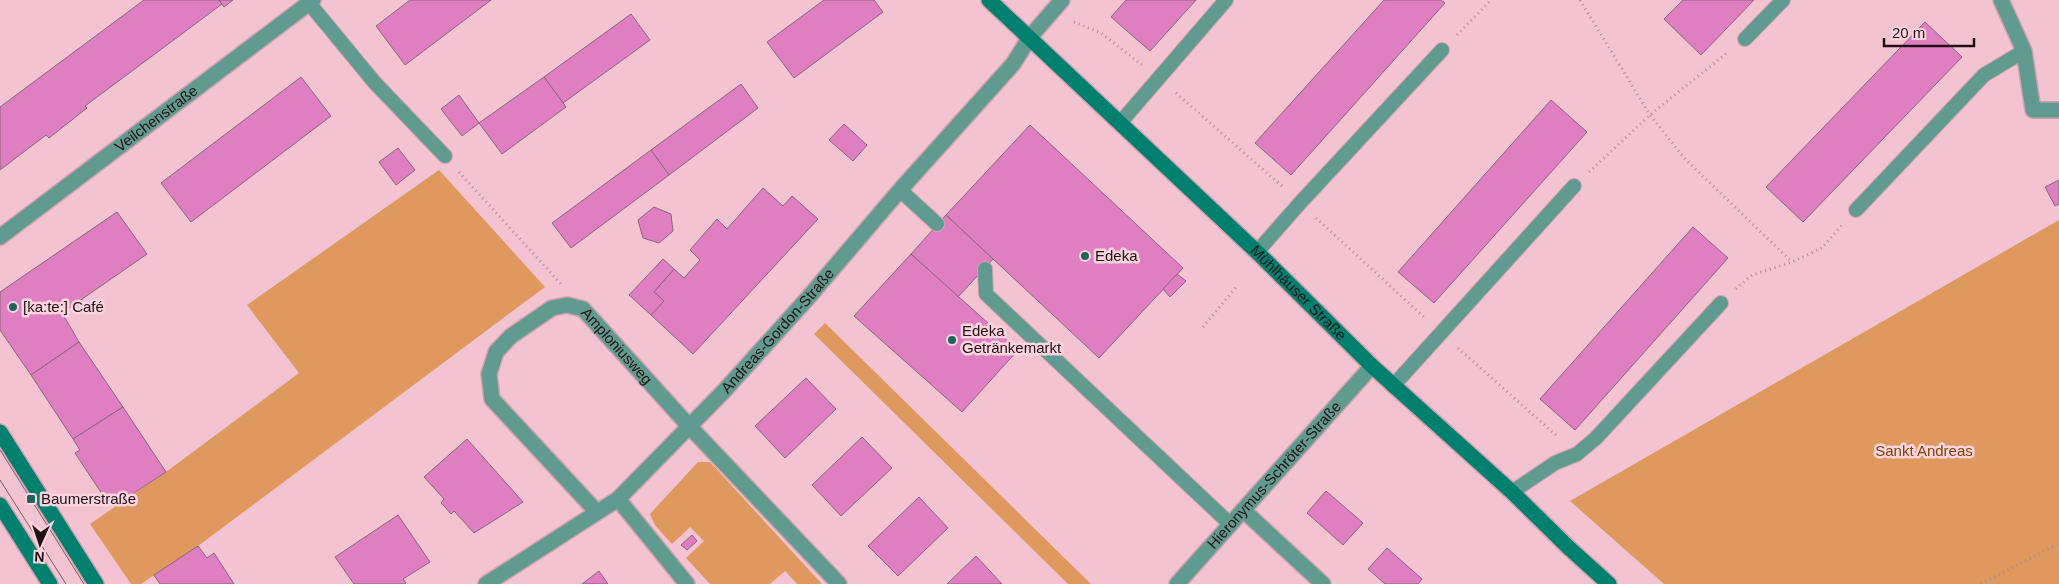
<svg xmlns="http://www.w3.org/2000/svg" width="2059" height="584" viewBox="0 0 2059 584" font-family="Helvetica,sans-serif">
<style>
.green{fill:#df985e}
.building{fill:#df7fc2;stroke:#8b667e}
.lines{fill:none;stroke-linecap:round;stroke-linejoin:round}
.lane-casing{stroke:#cea3af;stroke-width:16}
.street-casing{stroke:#cea3af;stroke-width:18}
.secondary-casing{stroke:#cea3af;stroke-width:18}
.path{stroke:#b18a95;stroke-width:3;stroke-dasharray:1 4;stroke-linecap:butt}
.lane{stroke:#619b8f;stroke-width:14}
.street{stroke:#619b8f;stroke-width:15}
.secondary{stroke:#017f6f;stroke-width:15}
.tram{stroke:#7e6069;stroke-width:1}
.poi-dot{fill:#1e6559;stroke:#fbd4de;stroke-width:2}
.labels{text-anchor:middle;stroke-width:5;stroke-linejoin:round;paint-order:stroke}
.street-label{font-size:15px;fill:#211116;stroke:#fbd4de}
.poi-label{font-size:15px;fill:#211116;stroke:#fbd4de;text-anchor:start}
.park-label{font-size:15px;fill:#7e4505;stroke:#fbd4de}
</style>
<rect width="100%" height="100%" fill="#f4c3d1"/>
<g class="green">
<polygon points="439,170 545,287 198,546 141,584 131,584 90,524 166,472 299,373 247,305"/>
<polygon points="2059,220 2059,584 1664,584 1570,501"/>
<polygon points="825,323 1091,584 1068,584 814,334"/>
<polygon points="698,462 710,462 822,584 797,584 785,571 770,584 710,584 686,558 704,541 690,527 672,544 655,525 650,514"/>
</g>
<g class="building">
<polygon points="144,0 219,0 222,4 85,106 87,108 49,138 46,135 0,170 0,107"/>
<polygon points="219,0 233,0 224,7"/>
<polygon points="410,0 491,0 405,65 376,26"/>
<polygon points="824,0 874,0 883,12 794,78 767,42"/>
<polygon points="1126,0 1196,0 1150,51 1111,17"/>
<polygon points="1384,0 1441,0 1445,3 1291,175 1255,143"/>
<polygon points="1683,0 1754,0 1701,55 1664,19"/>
<polygon points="631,14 650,40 563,103 544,77"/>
<polygon points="1925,22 1962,57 1803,222 1766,187"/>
<polygon points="301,77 331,116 191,222 161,183"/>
<polygon points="544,77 566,107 502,154 479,123"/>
<polygon points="741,84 758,108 669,175 651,150"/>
<polygon points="459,95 479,123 462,136 441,109"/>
<polygon points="1551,100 1587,132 1434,303 1398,272"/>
<polygon points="844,124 867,145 853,161 829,140"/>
<polygon points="1030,125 1183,268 1099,358 946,215"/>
<polygon points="398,148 415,170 396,185 379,162"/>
<polygon points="651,150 669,175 571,248 552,223"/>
<polygon points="2059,180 2059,204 2055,206 2045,187"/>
<polygon points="763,188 783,206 792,196 818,219 693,354 651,315 664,301 654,292 674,269 684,278 700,260 690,250 717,219 727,229"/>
<polygon points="654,207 671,214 673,231 659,243 643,238 638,220"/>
<polygon points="117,212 147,254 62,313 79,342 31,375 0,330 0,292"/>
<polygon points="946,215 993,259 958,297 911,254"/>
<polygon points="1693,227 1728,258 1575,430 1540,399"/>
<polygon points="911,254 1018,350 962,412 854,316"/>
<polygon points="663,259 674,269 654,292 664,301 651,315 629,295"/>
<polygon points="1177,274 1186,281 1170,297 1163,289"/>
<polygon points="79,342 123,407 73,439 31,375"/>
<polygon points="806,378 836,409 785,458 755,426"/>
<polygon points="123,407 166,472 114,506 104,492 102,494 75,453 80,450 73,439"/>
<polygon points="862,437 892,468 841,516 812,485"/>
<polygon points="467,439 523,502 474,533 454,511 451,514 445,507 441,503 444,499 424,477"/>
<polygon points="1326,491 1363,523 1343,545 1307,513"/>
<polygon points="919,497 948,528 898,576 868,546"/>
<polygon points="398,515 430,562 403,579 406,583 404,584 354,584 335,557"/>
<polygon points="692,535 697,541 687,550 681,545"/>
<polygon points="198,546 207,558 214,553 234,584 160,584 154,575"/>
<polygon points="1387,548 1422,579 1418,584 1385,584 1368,569"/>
<polygon points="976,556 1002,584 947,584"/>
<polygon points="599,571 608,584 582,584"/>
</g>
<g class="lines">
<defs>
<g id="lane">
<polyline points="309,3 375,83 445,156"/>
<polyline points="1745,39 1783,0"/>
<polyline points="1120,123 1226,0"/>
<polyline points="900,190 937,224"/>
<polyline points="1856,210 1984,75 2024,51"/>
<polyline points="1257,252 1300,203 1442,50"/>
<polyline points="985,269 986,294 1230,524"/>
<polyline points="1393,386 1574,186"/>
<polyline points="1512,492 1555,463 1577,454 1596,438 1721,303"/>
</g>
<g id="street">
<polyline points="2001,0 2024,51 2033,110 2059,110"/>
<path id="s1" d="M0,237L313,0"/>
<polyline points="618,499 687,584"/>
<polyline points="1243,510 1323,584"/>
<path id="s2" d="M597,512L492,399L489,374L496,352L511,336L552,308L567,305L583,309L689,426L839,584"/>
<path id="s3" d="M486,584L618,499L724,391L807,299L900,190L1013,64L1030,37L1062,0"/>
<path id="s4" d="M1177,584L1372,366"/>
</g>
<g id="secondary">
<path id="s5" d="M989,0L1257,252L1372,366L1512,492L1568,547L1609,584"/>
<polyline points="0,432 96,584"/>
<polyline points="0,505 50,584"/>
</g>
</defs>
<use href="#lane" class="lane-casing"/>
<use href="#street" class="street-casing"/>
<use href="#secondary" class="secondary-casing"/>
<g class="path">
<polyline points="1580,0 1650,115 1685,159 1792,262"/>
<polyline points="1074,22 1101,33 1142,65"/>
<polyline points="1457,35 1491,0"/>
<polyline points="1176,93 1284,188"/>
<polyline points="459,172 561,284"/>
<polyline points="1589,172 1650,115 1728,52"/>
<polyline points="1316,218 1425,318"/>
<polyline points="1736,289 1752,275 1792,262 1822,248 1842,225"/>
<polyline points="1203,327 1237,286"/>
<polyline points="1458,348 1558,437"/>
<polyline points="1981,584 2059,543"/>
</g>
<use href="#lane" class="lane"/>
<use href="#street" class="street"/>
<use href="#secondary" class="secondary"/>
<g class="tram">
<polyline points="0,450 84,584"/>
<polyline points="0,480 66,584"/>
</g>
</g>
<g class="poi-dot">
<circle cx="1085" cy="256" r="5"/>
<circle cx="13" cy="307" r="5"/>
<circle cx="952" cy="340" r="5"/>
<rect x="26" y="494" width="10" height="10" rx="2.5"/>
</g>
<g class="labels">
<g class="street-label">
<text dy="5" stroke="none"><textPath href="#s1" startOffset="196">Veilchenstraße</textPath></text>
<text dy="5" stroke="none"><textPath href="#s5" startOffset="426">Mühlhäuser Straße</textPath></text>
<text dy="5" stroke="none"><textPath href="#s3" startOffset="389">Andreas-Gordon-Straße</textPath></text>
<text dy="5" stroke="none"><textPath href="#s2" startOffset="356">Amploniusweg</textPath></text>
<text dy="5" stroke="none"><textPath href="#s4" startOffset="146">Hieronymus-Schröter-Straße</textPath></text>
</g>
<g class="poi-label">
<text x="1095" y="261">Edeka</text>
<text x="23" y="312">[ka:te:] Café</text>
<text x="962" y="336">Edeka<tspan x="962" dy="17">Getränkemarkt</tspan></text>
<text x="41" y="504">Baumerstraße</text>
</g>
<g class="park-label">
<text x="1924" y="456">Sankt Andreas</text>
</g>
</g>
<g transform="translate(40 544) rotate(183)" stroke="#fbd4de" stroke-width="4" paint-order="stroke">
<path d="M0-4L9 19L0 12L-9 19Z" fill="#211116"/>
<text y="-8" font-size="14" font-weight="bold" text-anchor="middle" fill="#211116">N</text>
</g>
<path d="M1884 38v8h90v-8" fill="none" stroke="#211116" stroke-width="2.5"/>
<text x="1892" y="38" font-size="15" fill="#211116" stroke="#fbd4de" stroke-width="4" paint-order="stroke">20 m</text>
</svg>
